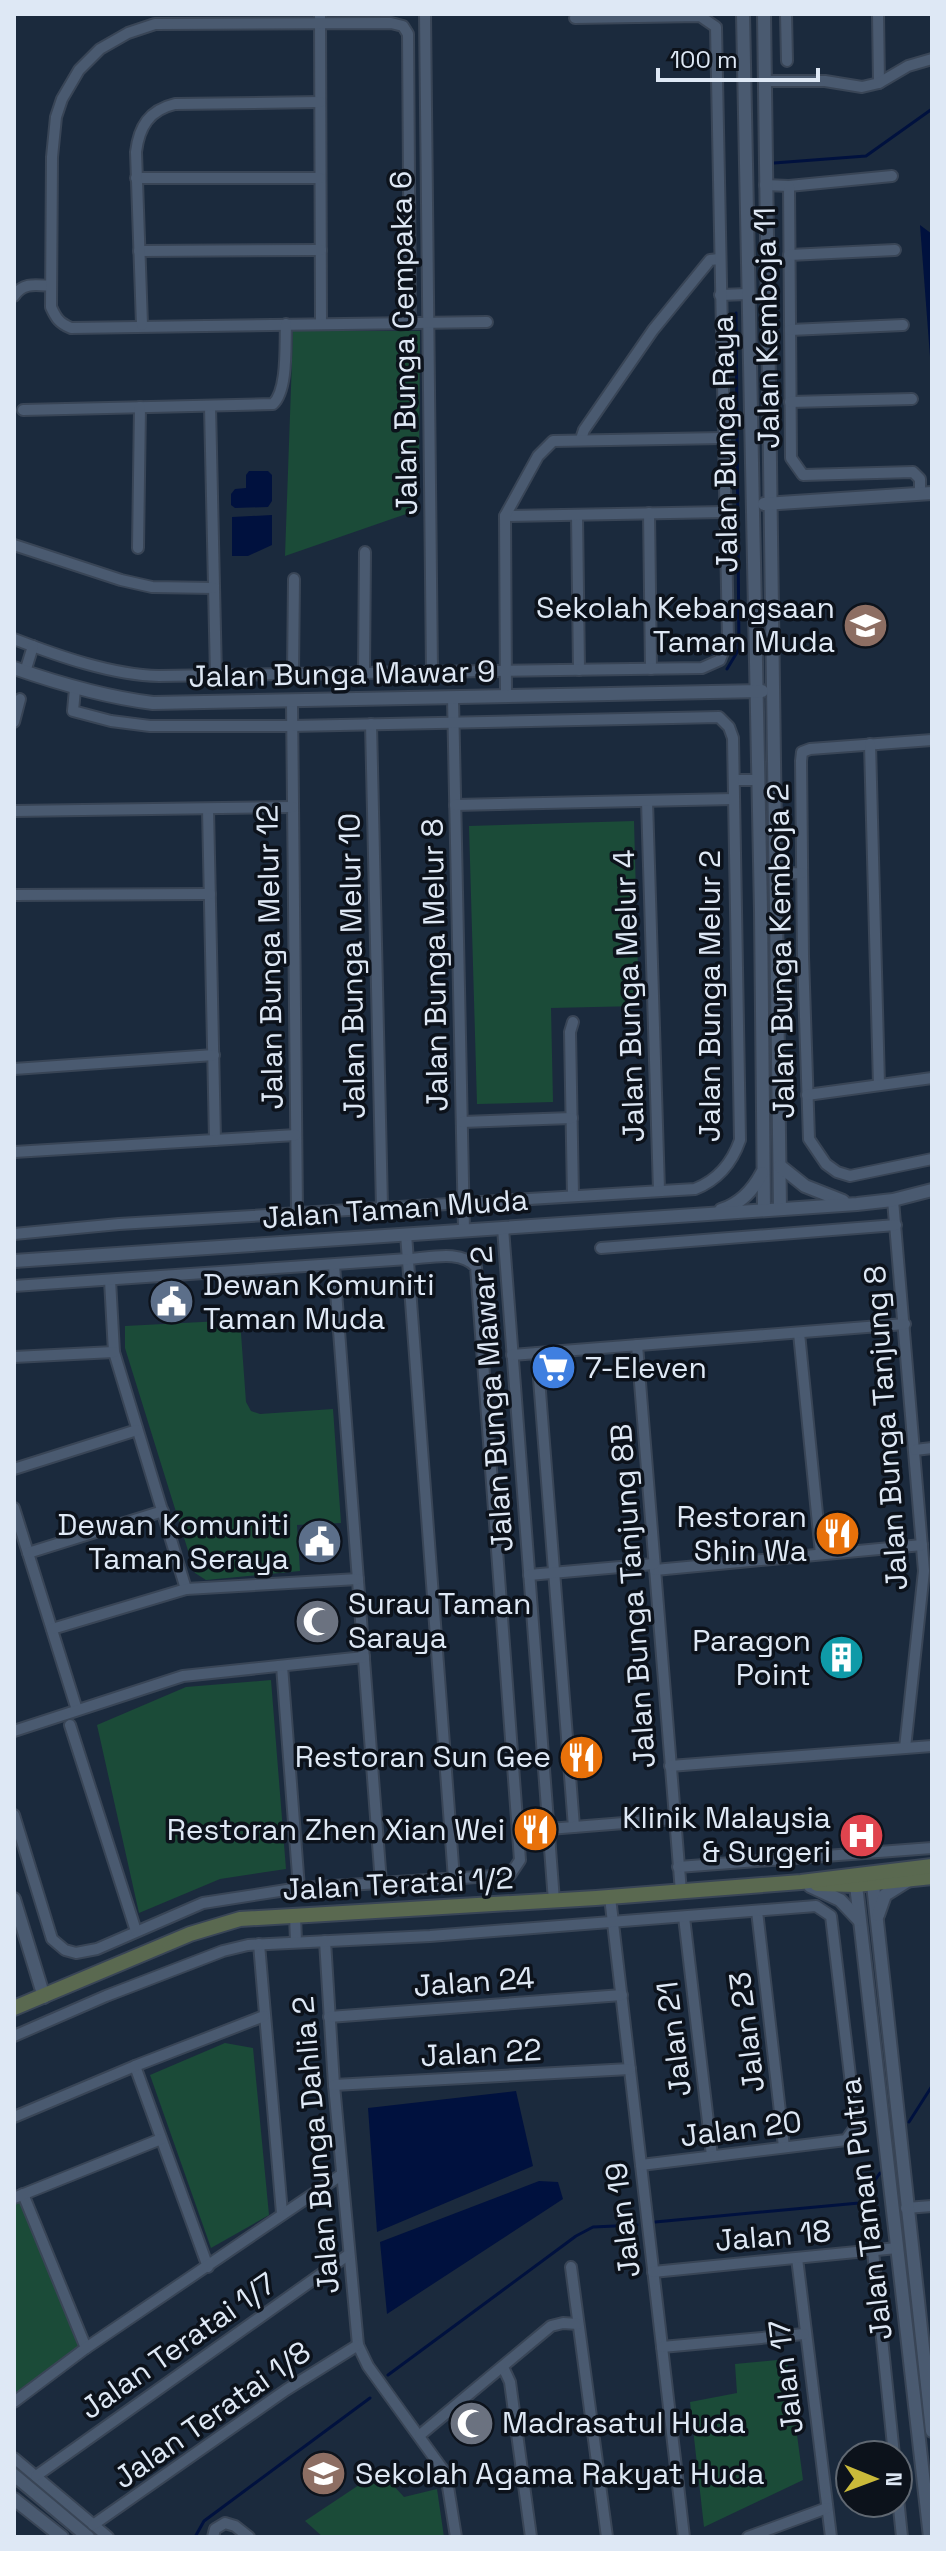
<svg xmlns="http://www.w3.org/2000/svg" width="946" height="2551" viewBox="0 0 946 2551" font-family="'Space Grotesk',sans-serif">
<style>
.green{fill:#1b4b38}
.water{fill:#00113e}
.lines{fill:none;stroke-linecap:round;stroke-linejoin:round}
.stream{stroke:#00113e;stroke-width:3}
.minor-casing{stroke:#394556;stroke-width:14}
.tertiary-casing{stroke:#394556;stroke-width:16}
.secondary-casing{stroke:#394556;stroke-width:18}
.minor{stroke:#4a5a70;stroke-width:10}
.tertiary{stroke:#4a5a70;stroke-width:12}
.secondary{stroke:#5a6950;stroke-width:14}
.labels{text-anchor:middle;stroke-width:7;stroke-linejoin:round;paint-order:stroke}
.street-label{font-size:30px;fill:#dee8f5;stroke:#0c121b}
.poi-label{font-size:30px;fill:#dee8f5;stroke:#0c121b;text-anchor:end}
</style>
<rect width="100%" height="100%" fill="#1b2a3d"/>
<g class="green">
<polygon points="293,331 420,331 419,483 409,513 285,556"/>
<polygon points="634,821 639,1006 551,1008 553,1102 477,1104 469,826"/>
<polygon points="240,1320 246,1402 251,1411 260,1414 333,1409 341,1523 297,1525 300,1571 206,1580 195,1573 125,1348 125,1326"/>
<polygon points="271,1680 286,1869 220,1879 139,1913 97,1725 186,1687"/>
<polygon points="225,2043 253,2048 269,2215 211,2248 150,2075"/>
<polygon points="20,2200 81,2347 14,2397 14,2203"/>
<polygon points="787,2359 803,2480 704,2527 690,2402 737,2393 735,2364"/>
<polygon points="380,2471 404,2497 437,2489 444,2537 323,2537 305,2521"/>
</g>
<g class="water">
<polygon points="920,225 932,234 932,383"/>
<polygon points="249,471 268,471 272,475 272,501 268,507 235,508 231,505 231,494 235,489 246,488 246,475"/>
<polygon points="272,515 272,545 248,556 232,556 232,517"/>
<polygon points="516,2091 533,2166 377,2232 368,2108"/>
<polygon points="539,2181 558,2182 563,2199 387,2314 380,2242"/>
</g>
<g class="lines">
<g class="stream">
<polyline points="774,163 866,156 932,109"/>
<polyline points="727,669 739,649 736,313"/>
<polyline points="909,2122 932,2086"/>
<polyline points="655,2222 859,2203 880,2173"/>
<polyline points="388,2375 576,2236 593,2227 637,2225"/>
<polyline points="195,2537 204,2521 370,2398"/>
</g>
<defs>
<g id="minor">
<polyline points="320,14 321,324"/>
<polyline points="425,14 432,672"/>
<polyline points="786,14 787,61"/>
<polyline points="878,14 879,83"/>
<polyline points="764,81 825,81 862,87 879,83 908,66 932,59"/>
<polyline points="136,178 320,178"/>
<polyline points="765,185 789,186 892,176"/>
<polyline points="789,186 791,458 803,475 913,472 920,479 920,494"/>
<polyline points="139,251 321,250"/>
<polyline points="789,255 895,250"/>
<polyline points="720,295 748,294"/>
<path d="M14,296C23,282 36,285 51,286"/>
<path d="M410,323L408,34L403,26L391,23L155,24L128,33L100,49L79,70L62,99L56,117L52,157L51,307C56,318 59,323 71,328L487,322"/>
<path d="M142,325L136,152C139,127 149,110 175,104L320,102"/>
<polyline points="790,330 903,325"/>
<polyline points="790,402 912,399"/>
<polyline points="210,406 216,676"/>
<path d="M23,410L273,404C288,390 285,345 286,324"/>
<polyline points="581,439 584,430 653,330 710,260 719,259"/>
<polyline points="649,513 651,669"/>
<polyline points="577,515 579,670"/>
<polyline points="505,516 725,512"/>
<polyline points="14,545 121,580 152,587 214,588"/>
<polyline points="138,548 140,407"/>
<path d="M14,639C58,656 112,675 159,676L702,668L720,660L728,639L716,27L700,16L575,18"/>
<polyline points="25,672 33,646"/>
<polyline points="364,672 365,552"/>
<polyline points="293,673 294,579"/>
<polyline points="506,697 505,516 538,456 553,441 723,438"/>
<polyline points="453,698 464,1230"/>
<polyline points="292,701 297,1213"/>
<polyline points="14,722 20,699"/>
<polyline points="371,724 382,1207"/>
<polyline points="932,740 810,749 802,752 801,761 803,956 809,1139 826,1164 837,1172 850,1176 932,1159"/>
<polyline points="870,744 879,1085"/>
<polyline points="734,780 758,780"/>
<polyline points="647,801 659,1190"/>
<polyline points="455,805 734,799"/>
<polyline points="208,809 215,1140"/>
<polyline points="14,811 293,807"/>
<polyline points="775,874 802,873"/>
<polyline points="14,895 210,894"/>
<polyline points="573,1022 570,1032 573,1196"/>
<polyline points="14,1069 214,1055"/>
<polyline points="807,1095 932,1078"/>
<polyline points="462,1122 572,1118"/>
<polyline points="14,1152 296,1135"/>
<polyline points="893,1200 924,1571 905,1748"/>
<polyline points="503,1228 554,1901"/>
<path d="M14,1234L119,1224L695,1189C718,1180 732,1163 740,1140L733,738L729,727L719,717L292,726H150L111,721L73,711L75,689"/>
<polyline points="406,1234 454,1879"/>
<polyline points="601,1248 896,1225"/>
<polyline points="334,1265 381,1883"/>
<polyline points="110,1280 114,1352 186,1589"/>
<path d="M14,1286L408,1259C429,1258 461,1249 476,1267L520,1860L510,1875L299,1888L203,1903L97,1949L76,1953L65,1950L52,1939L14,1815"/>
<polyline points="799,1333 821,1554"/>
<polyline points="637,1345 681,1892"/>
<polyline points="537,1353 574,1827"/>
<polyline points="512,1355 905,1324"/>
<polyline points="14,1357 114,1352"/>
<polyline points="915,1450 932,1448"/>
<polyline points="14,1469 137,1430"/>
<polyline points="14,1508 77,1710"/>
<polyline points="28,1553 163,1511"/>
<polyline points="655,1570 922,1545"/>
<polyline points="529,1575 654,1564"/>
<polyline points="52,1629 186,1589 358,1579"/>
<polyline points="282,1666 299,1888"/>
<polyline points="70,1725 136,1931"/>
<polyline points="14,1731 183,1676 364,1657"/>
<polyline points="670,1766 932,1746"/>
<polyline points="549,1829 674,1819"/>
<polyline points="678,1867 932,1848"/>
<polyline points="610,1897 684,2537"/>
<polyline points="757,1911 784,2147"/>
<polyline points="295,1915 296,1942"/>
<polyline points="684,1917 712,2156"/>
<polyline points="325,1941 334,2085 358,2345 368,2366 446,2474 456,2537"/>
<polyline points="259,1944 282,2213"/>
<polyline points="329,2017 622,1995"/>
<polyline points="14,2036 106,1996 223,1951 248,1945 430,1936 816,1906 831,1916 856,2126 846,2140 641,2165"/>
<polyline points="135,2066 208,2267"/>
<polyline points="334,2085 630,2069"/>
<polyline points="14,2117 135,2066 264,2016"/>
<polyline points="23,2194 86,2348"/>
<polyline points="14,2198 161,2139"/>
<polyline points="906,2208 932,2206"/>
<polyline points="873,2251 894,2455"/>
<polyline points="797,2258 831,2537"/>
<polyline points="571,2267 607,2537"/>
<polyline points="653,2272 897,2248"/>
<polyline points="662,2347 804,2334"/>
<polyline points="503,2367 510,2382 531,2537"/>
<polyline points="14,2402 86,2348 341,2175"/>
<polyline points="420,2435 551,2326 563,2323 578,2324"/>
<polyline points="14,2458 108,2537"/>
<polyline points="36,2476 348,2255"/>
<polyline points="898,2498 902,2537"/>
<polyline points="93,2525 286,2390 358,2345"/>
<polyline points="213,2537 215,2529 225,2523 235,2526 249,2537"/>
<polyline points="748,2537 827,2508"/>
</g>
<g id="tertiary">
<polyline points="743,14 761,911 764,1210"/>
<polyline points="764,14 780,1208"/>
<polyline points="764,504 932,493"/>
<path d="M14,668C60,684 104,697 153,703L762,691"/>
<polyline points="780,1166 805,1186 843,1201"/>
<path d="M721,1210C740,1204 753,1190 762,1173"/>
<polyline points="14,1261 857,1204 893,1200 932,1190"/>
<polyline points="872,1875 932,2431"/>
<polyline points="855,1876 930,2537"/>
<polyline points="810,1886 840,1900 859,1920"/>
<polyline points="14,1899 44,1997"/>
<polyline points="878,1915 885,1895 909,1880"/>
<polyline points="14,2475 88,2537"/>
<polyline points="14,2499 62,2537"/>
</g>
<g id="secondary">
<polyline points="817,1884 856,1885 932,1877"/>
<polyline points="14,2008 190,1934 240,1919 596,1898 801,1882 932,1866"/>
</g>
</defs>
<use href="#minor" class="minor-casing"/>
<use href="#tertiary" class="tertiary-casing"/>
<use href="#secondary" class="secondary-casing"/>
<use href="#minor" class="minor"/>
<use href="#tertiary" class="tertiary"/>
<use href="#secondary" class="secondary"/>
</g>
<defs>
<symbol id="school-disc" viewBox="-11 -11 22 22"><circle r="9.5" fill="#8d6e63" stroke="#0c121b"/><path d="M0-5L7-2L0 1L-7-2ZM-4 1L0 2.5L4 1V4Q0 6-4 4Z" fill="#fff"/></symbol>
<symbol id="civic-disc" viewBox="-11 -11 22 22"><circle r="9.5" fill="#5c6f8a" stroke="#0c121b"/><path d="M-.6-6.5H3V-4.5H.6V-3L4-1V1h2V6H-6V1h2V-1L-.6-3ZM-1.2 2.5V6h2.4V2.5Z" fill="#fff"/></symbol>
<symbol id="supermarket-disc" viewBox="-11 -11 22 22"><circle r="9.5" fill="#3f7fe0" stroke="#0c121b"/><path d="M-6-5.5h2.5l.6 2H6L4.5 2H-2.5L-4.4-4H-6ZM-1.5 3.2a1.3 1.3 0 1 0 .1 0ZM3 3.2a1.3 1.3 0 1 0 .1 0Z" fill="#fff"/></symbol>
<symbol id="restaurant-disc" viewBox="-11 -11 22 22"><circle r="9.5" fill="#e8710a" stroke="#0c121b"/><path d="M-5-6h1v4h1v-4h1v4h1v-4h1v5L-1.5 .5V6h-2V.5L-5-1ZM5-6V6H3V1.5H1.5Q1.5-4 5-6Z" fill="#fff"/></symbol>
<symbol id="mosque-disc" viewBox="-11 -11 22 22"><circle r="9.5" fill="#6b7280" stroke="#0c121b"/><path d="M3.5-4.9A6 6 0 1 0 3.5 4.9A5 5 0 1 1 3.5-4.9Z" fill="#fff"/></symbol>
<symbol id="building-disc" viewBox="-11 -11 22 22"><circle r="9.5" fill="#0f9aa8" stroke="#0c121b"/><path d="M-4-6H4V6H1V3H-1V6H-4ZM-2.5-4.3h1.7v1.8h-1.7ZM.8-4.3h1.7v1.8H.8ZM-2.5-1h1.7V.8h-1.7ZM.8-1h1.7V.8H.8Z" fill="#fff"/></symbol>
<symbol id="hospital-disc" viewBox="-11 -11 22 22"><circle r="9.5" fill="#e0444e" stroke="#0c121b"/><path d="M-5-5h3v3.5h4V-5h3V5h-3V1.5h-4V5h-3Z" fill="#fff"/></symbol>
</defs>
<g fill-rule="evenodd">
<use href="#school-disc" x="840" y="600" width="51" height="51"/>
<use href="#civic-disc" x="146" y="1276" width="51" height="51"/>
<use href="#supermarket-disc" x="528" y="1342" width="51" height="51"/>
<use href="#restaurant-disc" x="812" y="1508" width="51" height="51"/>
<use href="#civic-disc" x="294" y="1516" width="51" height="51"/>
<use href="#mosque-disc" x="292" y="1596" width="51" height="51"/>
<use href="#building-disc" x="816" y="1632" width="51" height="51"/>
<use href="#restaurant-disc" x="556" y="1732" width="51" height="51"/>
<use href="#restaurant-disc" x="510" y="1804" width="51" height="51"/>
<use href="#hospital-disc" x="836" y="1810" width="51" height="51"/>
<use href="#mosque-disc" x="446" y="2398" width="51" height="51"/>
<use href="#school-disc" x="298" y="2448" width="51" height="51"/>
</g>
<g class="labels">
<g class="street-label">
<text transform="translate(767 328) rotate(-91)" y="10">Jalan Kemboja 11</text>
<text transform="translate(404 343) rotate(-91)" y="10">Jalan Bunga Cempaka 6</text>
<text transform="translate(725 444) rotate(-91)" y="10">Jalan Bunga Raya</text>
<text transform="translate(342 674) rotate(-1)" y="10">Jalan Bunga Mawar 9</text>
<text transform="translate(781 951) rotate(-91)" y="10">Jalan Bunga Kemboja 2</text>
<text transform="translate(270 957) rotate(-91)" y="10">Jalan Bunga Melur 12</text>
<text transform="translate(435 965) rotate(-91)" y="10">Jalan Bunga Melur 8</text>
<text transform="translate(352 966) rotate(-91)" y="10">Jalan Bunga Melur 10</text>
<text transform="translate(629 996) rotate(-92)" y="10">Jalan Bunga Melur 4</text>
<text transform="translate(710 996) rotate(-90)" y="10">Jalan Bunga Melur 2</text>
<text transform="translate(395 1209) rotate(-4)" y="10">Jalan Taman Muda</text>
<text transform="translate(492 1399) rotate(-94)" y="10">Jalan Bunga Mawar 2</text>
<text transform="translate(886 1428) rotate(-94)" y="10">Jalan Bunga Tanjung 8</text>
<text transform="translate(633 1596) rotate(-94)" y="10">Jalan Bunga Tanjung 8B</text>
<text transform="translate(398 1884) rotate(-3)" y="10">Jalan Teratai 1/2</text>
<text transform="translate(474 1982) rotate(-4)" y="10">Jalan 24</text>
<text transform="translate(747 2032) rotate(-97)" y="10">Jalan 23</text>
<text transform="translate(674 2039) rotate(-97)" y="10">Jalan 21</text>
<text transform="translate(481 2053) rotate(-3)" y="10">Jalan 22</text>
<text transform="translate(741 2129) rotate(-7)" y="10">Jalan 20</text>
<text transform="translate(316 2145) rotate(-95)" y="10">Jalan Bunga Dahlia 2</text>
<text transform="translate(866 2209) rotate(-97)" y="10">Jalan Taman Putra</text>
<text transform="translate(623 2220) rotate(-97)" y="10">Jalan 19</text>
<text transform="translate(773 2236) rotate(-5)" y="10">Jalan 18</text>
<text transform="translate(178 2346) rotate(-35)" y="10">Jalan Teratai 1/7</text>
<text transform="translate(786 2377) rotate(-97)" y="10">Jalan 17</text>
<text transform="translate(212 2415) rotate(-35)" y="10">Jalan Teratai 1/8</text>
</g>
<g class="poi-label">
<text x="835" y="618">Sekolah Kebangsaan<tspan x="835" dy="34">Taman Muda</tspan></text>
<text x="203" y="1295" text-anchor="start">Dewan Komuniti<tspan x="203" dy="34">Taman Muda</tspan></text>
<text x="585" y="1378" text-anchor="start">7-Eleven</text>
<text x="807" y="1527">Restoran<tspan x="807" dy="34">Shin Wa</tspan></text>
<text x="289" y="1535">Dewan Komuniti<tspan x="289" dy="34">Taman Seraya</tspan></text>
<text x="348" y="1614" text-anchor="start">Surau Taman<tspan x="348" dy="34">Saraya</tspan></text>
<text x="811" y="1651">Paragon<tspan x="811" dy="34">Point</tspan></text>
<text x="551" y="1767">Restoran Sun Gee</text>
<text x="831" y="1828">Klinik Malaysia<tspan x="831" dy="34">&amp; Surgeri</tspan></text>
<text x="505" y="1840">Restoran Zhen Xian Wei</text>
<text x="502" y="2433" text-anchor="start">Madrasatul Huda</text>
<text x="355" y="2484" text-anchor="start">Sekolah Agama Rakyat Huda</text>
</g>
</g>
<rect width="946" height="2551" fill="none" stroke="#dee8f5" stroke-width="32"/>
<g transform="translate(874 2479) rotate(91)"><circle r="38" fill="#0c121b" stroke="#606872" stroke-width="2"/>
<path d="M0-6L14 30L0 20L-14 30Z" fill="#caba3a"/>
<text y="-12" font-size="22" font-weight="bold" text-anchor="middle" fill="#dee8f5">N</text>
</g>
<path d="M658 68v12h160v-12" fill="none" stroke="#dee8f5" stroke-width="4"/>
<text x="670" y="68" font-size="24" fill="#dee8f5" stroke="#0c121b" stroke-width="6" paint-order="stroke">100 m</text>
</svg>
